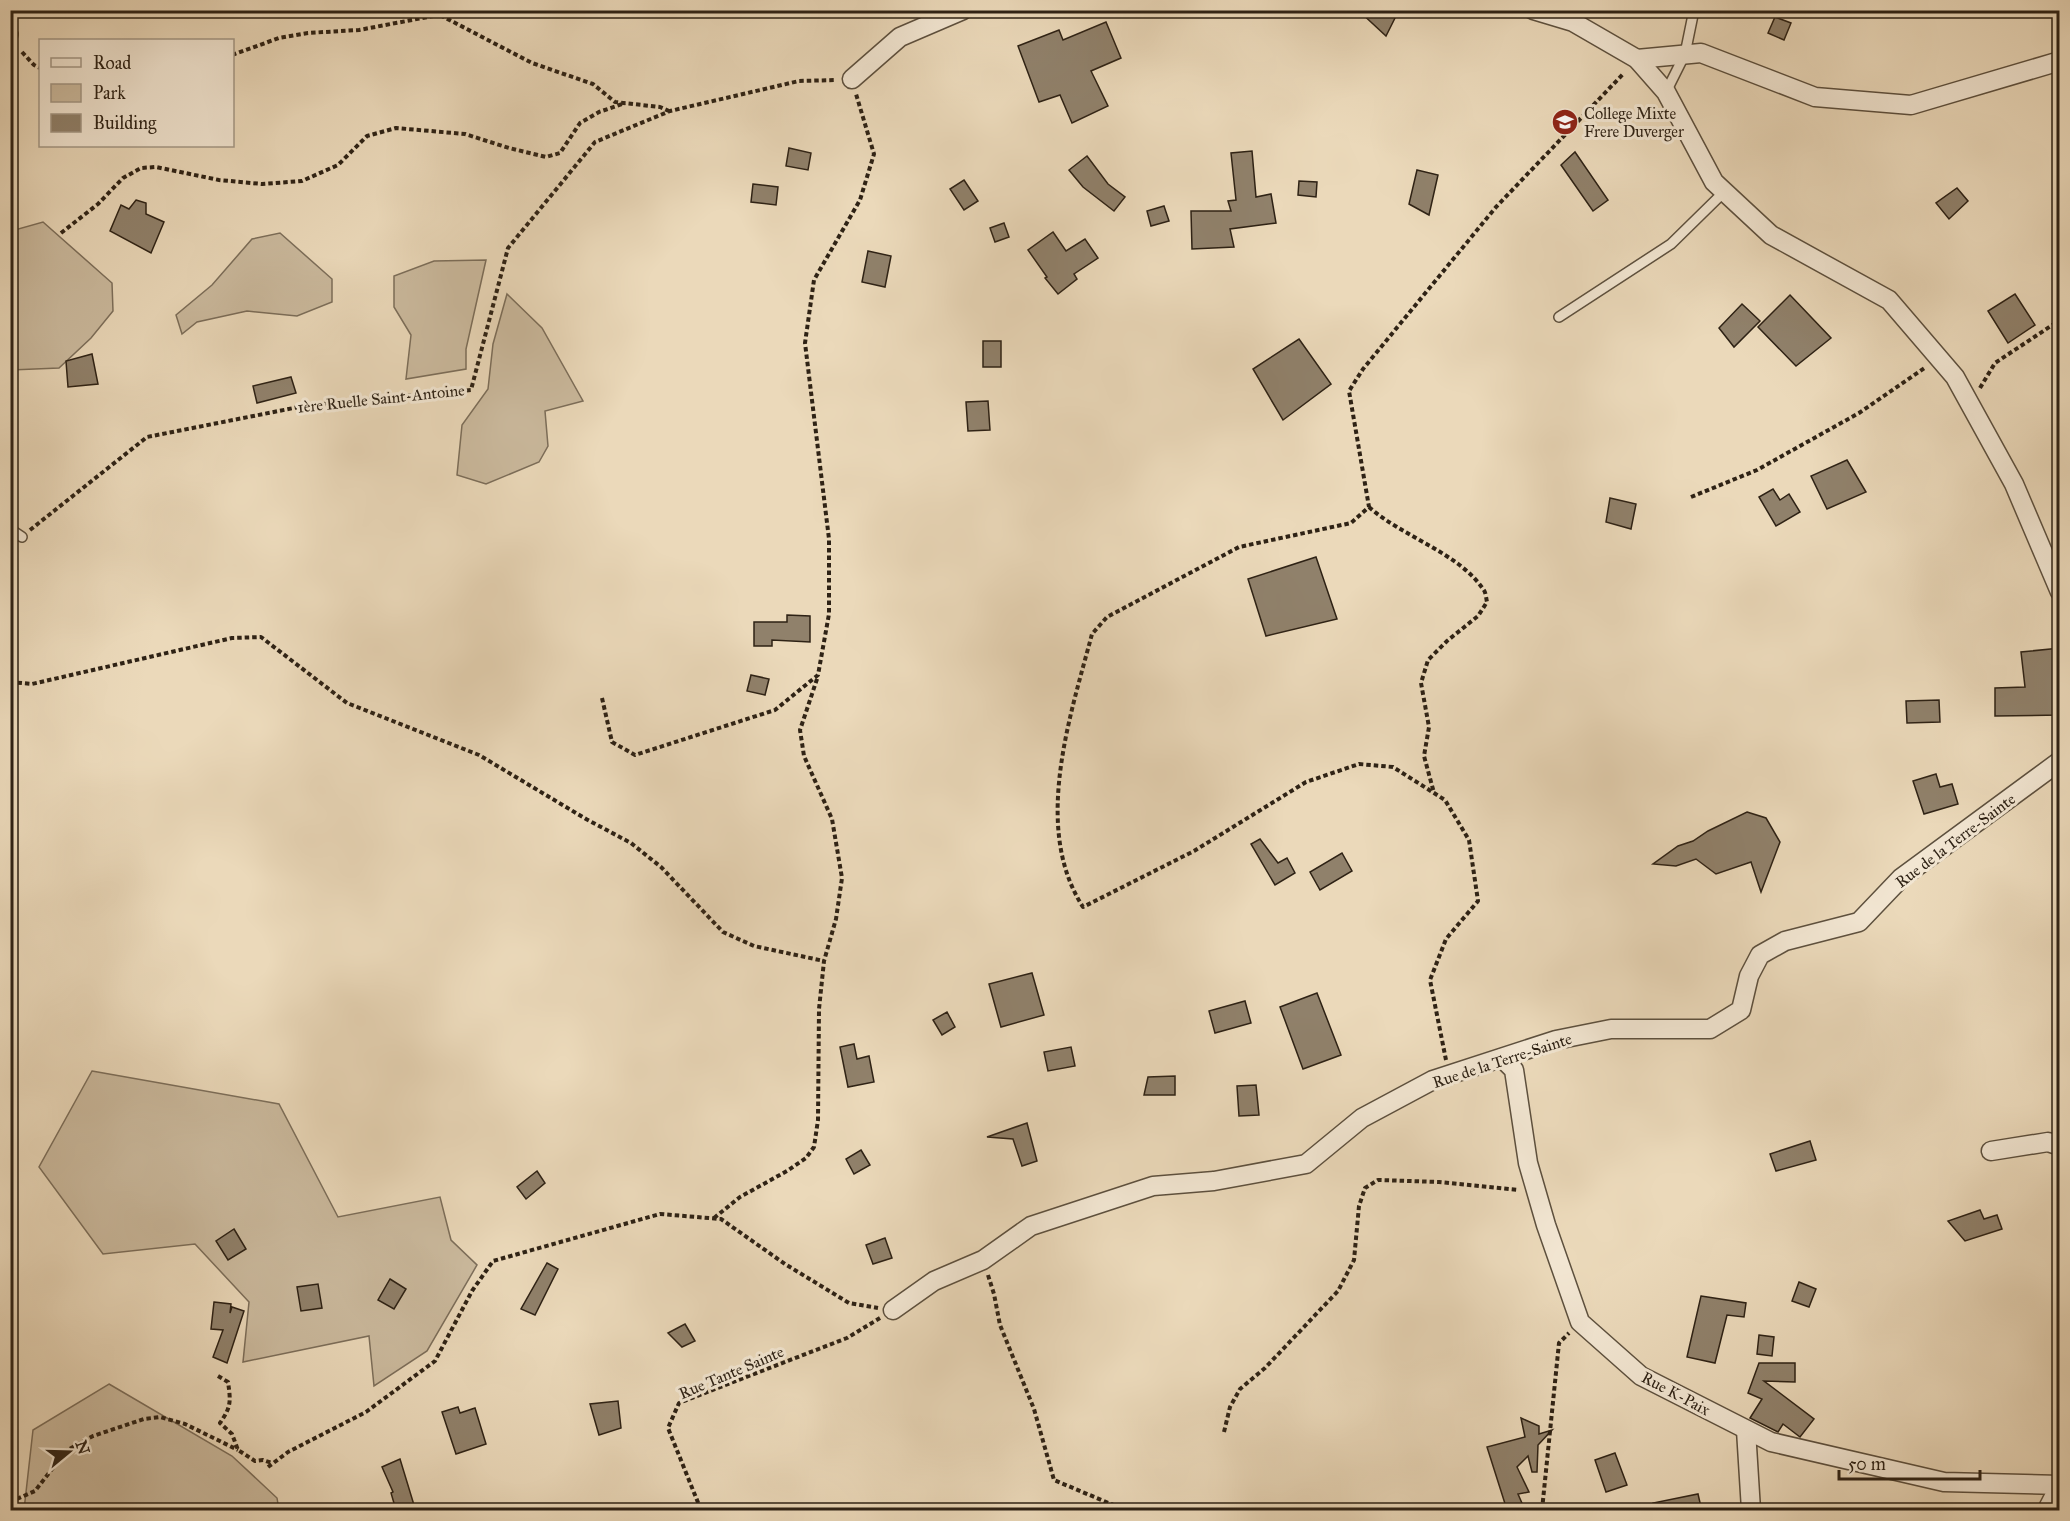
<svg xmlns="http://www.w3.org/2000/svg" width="2070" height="1521" viewBox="0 0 2070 1521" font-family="'IM FELL Great Primer',serif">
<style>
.green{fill:#cbba9e;stroke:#7c6e5a;stroke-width:1.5}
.building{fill:#90816b;stroke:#2e2215;stroke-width:1.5}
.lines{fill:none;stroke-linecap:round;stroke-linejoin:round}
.service-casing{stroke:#5d503e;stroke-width:12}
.minor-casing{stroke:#5d503e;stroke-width:21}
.path{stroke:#2e2215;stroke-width:4;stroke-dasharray:4.5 3;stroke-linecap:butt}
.service{stroke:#f2e6d2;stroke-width:9}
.minor{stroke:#f2e6d2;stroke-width:18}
.labels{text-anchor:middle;stroke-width:6;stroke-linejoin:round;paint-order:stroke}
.poi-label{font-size:16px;fill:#2e2215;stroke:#f2e6d2;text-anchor:start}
.street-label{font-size:16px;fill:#2e2215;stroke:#f2e6d2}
</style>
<rect width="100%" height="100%" fill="#ebd9ba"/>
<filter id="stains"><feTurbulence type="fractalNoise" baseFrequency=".00333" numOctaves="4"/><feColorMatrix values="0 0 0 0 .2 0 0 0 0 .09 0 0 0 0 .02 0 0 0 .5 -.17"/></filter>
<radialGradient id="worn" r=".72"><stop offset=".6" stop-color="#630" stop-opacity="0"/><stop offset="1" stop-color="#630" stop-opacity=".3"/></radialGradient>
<g class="green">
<polygon points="43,222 112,283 113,311 91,338 59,368 11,370 11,231"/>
<polygon points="280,233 332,279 332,302 297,316 247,311 197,322 182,334 176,315 212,285 252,239"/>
<polygon points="486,260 466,349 466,369 406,379 411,335 394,307 394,276 434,261"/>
<polygon points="507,294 542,328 583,401 545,411 548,446 539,462 486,484 457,475 462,425 488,389 493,344"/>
<polygon points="92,1071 279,1104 338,1217 440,1197 451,1240 477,1265 427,1351 374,1386 369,1336 243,1362 249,1302 195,1244 103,1254 39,1167"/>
<polygon points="109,1384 232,1456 277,1498 279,1510 24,1510 33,1430"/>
</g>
<g class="building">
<polygon points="1358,10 1399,10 1386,36"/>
<polygon points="1775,17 1791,23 1784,40 1768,33"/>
<polygon points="1106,22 1121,58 1091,71 1108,106 1072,123 1060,95 1039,102 1018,46 1059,30 1063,40"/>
<polygon points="789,148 811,153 808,170 786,166"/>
<polygon points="1252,151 1256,197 1271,194 1276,223 1230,229 1234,247 1192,249 1191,211 1231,211 1228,201 1236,200 1231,153"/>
<polygon points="1575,152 1608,200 1593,211 1561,165"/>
<polygon points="1087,156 1108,184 1125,197 1114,211 1083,187 1069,170"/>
<polygon points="1417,170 1438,175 1429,215 1409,204"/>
<polygon points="964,180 978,201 964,210 950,189"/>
<polygon points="1299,181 1317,182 1316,197 1298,195"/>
<polygon points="753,184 778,187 776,205 751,202"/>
<polygon points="1957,188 1968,201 1949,219 1936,203"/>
<polygon points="136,200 146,203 146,214 164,222 151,253 110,231 121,205 129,209"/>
<polygon points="1164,206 1169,221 1151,226 1147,211"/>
<polygon points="1004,223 1009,237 995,242 990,228"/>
<polygon points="1053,232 1066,251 1085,239 1098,258 1074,274 1077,279 1058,294 1045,278 1047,277 1028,250"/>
<polygon points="868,251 891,256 885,287 862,282"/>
<polygon points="2015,294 2035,325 2008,343 1988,311"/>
<polygon points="1790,295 1831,338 1796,366 1758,327"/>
<polygon points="1742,304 1760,321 1734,347 1719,328"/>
<polygon points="1299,339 1331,384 1283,420 1253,369"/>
<rect x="983" y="341" width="18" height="26"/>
<polygon points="92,354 98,384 68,387 66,361"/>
<polygon points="291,377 296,393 257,403 253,386"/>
<polygon points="988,401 990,430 968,431 966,402"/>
<polygon points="1847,460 1866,492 1827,509 1811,476"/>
<polygon points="1773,489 1780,500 1789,494 1800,512 1776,526 1759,497"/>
<polygon points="1610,498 1636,504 1631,529 1606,522"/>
<polygon points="1316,557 1337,619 1266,636 1248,579"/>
<polygon points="787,615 810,616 810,642 772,640 772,646 754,646 754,622 787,622"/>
<polygon points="2060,648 2060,715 1995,716 1995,688 2025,687 2021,652"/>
<polygon points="751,675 769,679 765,695 747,691"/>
<polygon points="1939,700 1940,722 1907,723 1906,701"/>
<polygon points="1936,774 1940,787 1952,784 1958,804 1924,814 1913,781"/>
<polygon points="1747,812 1766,818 1780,842 1761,892 1751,862 1716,874 1696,859 1676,866 1653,864 1678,846 1693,841 1708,831"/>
<polygon points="1260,839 1278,863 1287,858 1295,873 1275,885 1251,844"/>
<polygon points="1342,853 1352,871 1320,890 1310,872"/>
<polygon points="1032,973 1044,1015 1001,1027 989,984"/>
<polygon points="1317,993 1341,1055 1303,1069 1280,1007"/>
<polygon points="1245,1001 1251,1023 1215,1033 1209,1011"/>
<polygon points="947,1012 955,1027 942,1035 933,1020"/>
<polygon points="854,1044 857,1059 869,1056 874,1082 848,1087 840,1047"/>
<polygon points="1071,1047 1075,1066 1048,1071 1044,1052"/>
<polygon points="1175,1076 1175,1095 1144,1095 1148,1077"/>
<polygon points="1256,1085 1259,1115 1239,1116 1237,1086"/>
<polygon points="1027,1123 1037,1161 1022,1166 1013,1139 987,1137"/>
<polygon points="1810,1141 1816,1160 1776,1171 1770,1154"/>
<polygon points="861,1150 870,1165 854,1174 846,1159"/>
<polygon points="537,1171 545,1183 526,1199 517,1187"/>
<polygon points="1980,1210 1984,1219 1997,1215 2002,1229 1965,1241 1948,1221"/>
<polygon points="234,1229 246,1249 228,1260 216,1241"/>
<polygon points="885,1238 892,1258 873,1264 866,1245"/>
<polygon points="547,1263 558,1269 535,1315 521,1309"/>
<polygon points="390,1279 406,1289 394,1309 378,1300"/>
<polygon points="1799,1282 1816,1289 1809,1307 1792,1301"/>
<polygon points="318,1284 322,1308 301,1311 297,1287"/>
<polygon points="1701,1296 1746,1303 1744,1317 1727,1315 1715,1363 1687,1357"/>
<polygon points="214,1302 231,1304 230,1313 232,1307 244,1311 227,1363 213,1357 223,1330 211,1329"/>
<polygon points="685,1324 695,1341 682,1347 668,1333"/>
<polygon points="1759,1335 1774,1337 1772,1356 1757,1354"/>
<polygon points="1759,1363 1795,1363 1795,1382 1764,1381 1814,1419 1800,1437 1783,1424 1778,1432 1750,1418 1762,1399 1748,1393"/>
<polygon points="618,1401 621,1428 599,1435 590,1404"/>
<polygon points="458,1407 460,1413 475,1408 486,1444 456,1454 442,1412"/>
<polygon points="1521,1418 1539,1426 1539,1434 1552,1430 1538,1445 1537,1472 1532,1472 1528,1456 1517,1467 1529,1492 1518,1494 1525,1510 1507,1510 1487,1447 1525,1437"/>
<polygon points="1615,1453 1627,1485 1606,1492 1595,1460"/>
<polygon points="400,1459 414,1505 396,1510 391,1493 393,1492 382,1467"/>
<polygon points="1698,1494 1701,1507 1694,1510 1654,1510 1653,1503"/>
</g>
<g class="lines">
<defs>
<g id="service">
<polyline points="10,47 13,34"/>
<polyline points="1666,92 1685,54 1694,10"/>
<polyline points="1559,317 1671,244 1724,192"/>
<polyline points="10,529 22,537"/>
</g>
<g id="minor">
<polyline points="1533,10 1573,22 1637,59 1666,92 1714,182 1771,235 1889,300 1955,377 2014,484 2060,592"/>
<polyline points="1637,59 1701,53 1815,97 1911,105 2060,61"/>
<polyline points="852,79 900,37 963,10"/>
<polyline points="1502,1058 1514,1070 1528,1163 1546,1225 1580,1322 1641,1376 1771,1442 1944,1482 2060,1485"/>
<polyline points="1991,1151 2048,1142 2060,1146"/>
<polyline points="893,1310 934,1281 983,1260 1031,1226 1153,1186 1214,1181 1306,1164 1362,1118 1433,1080 1556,1040 1611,1029 1710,1029 1741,1010 1749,976 1760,955 1785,941 1859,922 1901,878 2060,761"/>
<polyline points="1746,1430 1751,1510"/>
<polyline points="2047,1510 2060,1485"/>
</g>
</defs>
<use href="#service" class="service-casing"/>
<use href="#minor" class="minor-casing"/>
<g class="path">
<polyline points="412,10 414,13 440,15 532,63 593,84 615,102 660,107 669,111"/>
<polyline points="440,15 460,10"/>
<polyline points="22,52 34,65 40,68"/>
<polyline points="232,55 279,38 308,33 359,30 433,16"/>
<polyline points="61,233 98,204 123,178 141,168 156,167 219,180 262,184 302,181 338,165 367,136 396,128 465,134 509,148 546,157 560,153 580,123 599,112 625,103"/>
<polyline points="1980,388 1995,363 2060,320"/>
<polyline points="1691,497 1757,470 1859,413 1926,367"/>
<path d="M1369,507C1401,536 1459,553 1483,589C1486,592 1486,598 1487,602L1478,616L1447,641L1428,660L1421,683L1429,727L1424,756L1434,793"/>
<polyline points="30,530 147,437 309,405 471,390 508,248 595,142 670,111 799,81 836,80"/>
<polyline points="10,682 32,684 232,638 261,637 347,703 479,755 586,819 631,843 661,867 723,932 754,946 824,961"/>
<polyline points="602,698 612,742 635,755 775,710 818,675 829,614 829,539 805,343 814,280 860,200 874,154 856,94"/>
<path d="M1446,1060L1430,980L1446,939L1478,901L1469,840L1445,800L1393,767L1359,764L1306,782L1194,851L1083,907C1032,828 1070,717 1092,634L1107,617L1239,547L1351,523L1369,507L1349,391L1363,369L1496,207L1624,73"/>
<polyline points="714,1218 740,1197 787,1171 806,1158 814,1147 818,1120 819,1009 824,961 836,919 842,878 832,819 804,756 800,730 818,676"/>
<polyline points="988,1275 994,1294 1000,1325 1034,1409 1054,1480 1118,1507 1121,1510"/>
<path d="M218,1376L228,1382C231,1402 231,1407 220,1423L232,1434L238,1450L255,1461L263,1460L272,1463"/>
<polyline points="1224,1432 1230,1407 1240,1389 1265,1368 1338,1291 1354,1260 1359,1206 1365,1188 1378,1180 1439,1182 1518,1190"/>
<polyline points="268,1467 288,1452 366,1412 435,1361 472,1291 493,1261 660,1214 721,1219 785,1264 849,1303 878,1308"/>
<polyline points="10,1502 35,1491 66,1451 93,1436 144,1419 160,1417 185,1424 238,1450"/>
<polyline points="701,1510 668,1428 679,1403 847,1338 880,1318"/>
<polyline points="1542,1510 1559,1343 1569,1333"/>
</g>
<use href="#service" class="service"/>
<use href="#minor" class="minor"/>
</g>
<defs>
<symbol id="school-disc" viewBox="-11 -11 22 22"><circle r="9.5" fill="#8f2418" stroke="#f2e6d2"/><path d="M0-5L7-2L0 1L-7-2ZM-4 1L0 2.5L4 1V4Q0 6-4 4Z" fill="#fff"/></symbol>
</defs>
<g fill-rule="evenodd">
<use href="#school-disc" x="1550" y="107" width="30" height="30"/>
</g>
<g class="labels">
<g class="poi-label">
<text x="1584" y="119">College Mixte<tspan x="1584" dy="18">Frere Duverger</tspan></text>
</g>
<g class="street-label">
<text transform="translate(381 398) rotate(-6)" y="6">1ère Ruelle Saint-Antoine</text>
<text transform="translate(1955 840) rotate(-37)" y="6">Rue de la Terre-Sainte</text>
<text transform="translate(1502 1060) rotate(-18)" y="6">Rue de la Terre-Sainte</text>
<text transform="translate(731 1372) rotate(-23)" y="6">Rue Tante Sainte</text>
<text transform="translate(1676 1393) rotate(28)" y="6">Rue K-Paix</text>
</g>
</g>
<rect width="2070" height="1521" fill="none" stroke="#ebd9ba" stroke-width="36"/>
<rect x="12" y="12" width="2046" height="1497" fill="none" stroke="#2e2215" stroke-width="3"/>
<rect x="18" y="18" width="2034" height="1485" fill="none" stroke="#2e2215" stroke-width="1.5"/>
<rect x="39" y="39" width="195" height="108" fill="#f2e6d2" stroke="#a49886" stroke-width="1.5"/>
<rect x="51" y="58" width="30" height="9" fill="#f2e6d2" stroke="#a49886" stroke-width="1.5"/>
<text x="93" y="69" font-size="18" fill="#2e2215">Road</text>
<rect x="51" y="84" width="30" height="18" fill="#cbba9e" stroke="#a49886" stroke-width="1.5"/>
<text x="93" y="99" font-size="18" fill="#2e2215">Park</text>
<rect x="51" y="114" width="30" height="18" fill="#90816b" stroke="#a49886" stroke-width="1.5"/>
<text x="93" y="129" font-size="18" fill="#2e2215">Building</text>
<g transform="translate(69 1452) rotate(71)" stroke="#f2e6d2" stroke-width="4.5" paint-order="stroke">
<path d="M0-4.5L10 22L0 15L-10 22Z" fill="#2e2215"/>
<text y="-9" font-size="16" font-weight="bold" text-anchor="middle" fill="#2e2215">N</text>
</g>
<path d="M1839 1470v9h141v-9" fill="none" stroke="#2e2215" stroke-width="3"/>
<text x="1848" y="1470" font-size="18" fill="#2e2215" stroke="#f2e6d2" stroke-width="4.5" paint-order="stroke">50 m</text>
<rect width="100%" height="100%" filter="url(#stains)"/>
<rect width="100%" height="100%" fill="url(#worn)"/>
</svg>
